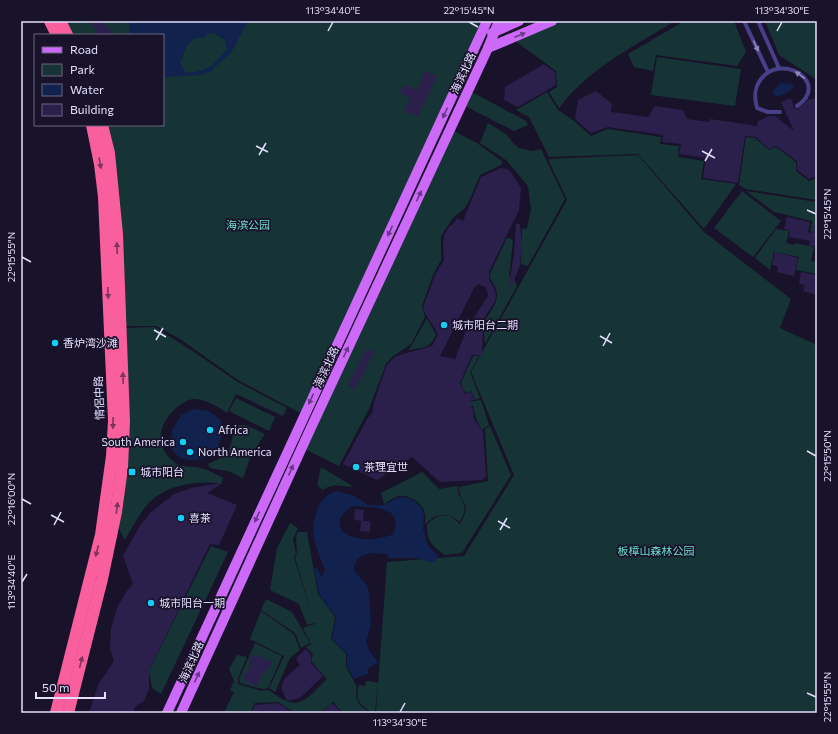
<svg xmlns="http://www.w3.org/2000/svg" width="838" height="734" viewBox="0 0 838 734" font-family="Commissioner,'Noto Sans SC',sans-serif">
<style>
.green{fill:#163435}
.water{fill:#10224d;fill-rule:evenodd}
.building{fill:#2b1f4b;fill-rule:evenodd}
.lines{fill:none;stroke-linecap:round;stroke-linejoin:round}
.lane{stroke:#474088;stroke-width:4}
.primary{stroke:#cd69f9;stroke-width:10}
.highway{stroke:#f95e9d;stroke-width:12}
.oneway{fill:#693988}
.oneway2{fill:#8e87bd}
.oneway3{fill:#7d345e}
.ticks{fill:none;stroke:#e4defe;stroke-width:1.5}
.poi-dot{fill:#12cff6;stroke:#18122b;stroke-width:1.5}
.labels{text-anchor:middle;stroke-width:3.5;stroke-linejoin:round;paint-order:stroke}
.street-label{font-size:11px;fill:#e4defe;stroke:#18122b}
.park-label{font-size:11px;fill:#6bddc8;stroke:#18122b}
.poi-label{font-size:11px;fill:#e4defe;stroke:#18122b;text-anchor:start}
.neatline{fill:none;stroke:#e4defe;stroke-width:1.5}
.ticks-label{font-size:10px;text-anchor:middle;fill:#e4defe}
</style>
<rect width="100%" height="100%" fill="#18122b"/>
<g class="green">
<polygon points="61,21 487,21 304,415 238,380 180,339 156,326 121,326 102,125 163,125 163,35 68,35"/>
<path d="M556,21H675C634,46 588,69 559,108L549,92L557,87L556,71L514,40Z"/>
<polygon points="684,21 734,21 746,52 737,66 656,55 653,71 634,67 628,54"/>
<polygon points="765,21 817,21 817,80 779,55"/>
<polygon points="657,57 741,69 735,106 651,95"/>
<polygon points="470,91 526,121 528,125 514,131 463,105"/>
<polygon points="547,92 558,110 573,120 591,136 608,129 661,137 660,144 679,146 678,157 704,161 701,179 736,184 704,229 638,154 549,157 529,117 516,110"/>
<polygon points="488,123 506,134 513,143 519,148 531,151 541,149 565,199 528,266 521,264 522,229 527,228 531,209 528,186 506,160 480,143"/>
<polygon points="452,130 477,143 503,162 501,165 480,175 470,199 464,209 454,217 444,231 441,237 441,260 433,275 422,306 425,317 411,344 392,357 386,364 369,409 339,466 303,448"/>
<polygon points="746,137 755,138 769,150 776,147 796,162 796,171 809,181 817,178 817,200 746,189 739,185"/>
<polygon points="638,155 704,232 791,299 780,328 817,345 817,713 375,713 376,712 387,562 464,556 514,475 471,372 567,200 548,159"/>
<polygon points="742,191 781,221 753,257 714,228"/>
<polygon points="746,191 817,202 817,233 810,231 812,221 774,212"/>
<polygon points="776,229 789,231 786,243 795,245 795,243 814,247 811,261 817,262 817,274 796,270 799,257 774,252 770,270 755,258"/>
<path d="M510,238L513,241L509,277L515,280L517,286L485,344L484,333L488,322L485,320C491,311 500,300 496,289C494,283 490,281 490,274L505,242L506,239Z"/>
<path d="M427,318L436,335C429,349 424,347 409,350Z"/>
<path d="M155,327L194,352L236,381L287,408L283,416L236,394L227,413C217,406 206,399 193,399C187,400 182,403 177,407C159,423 153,445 174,462C183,469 191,465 201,468C208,470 216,474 223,478L221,484C198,480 172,484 153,499C142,508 132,528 125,540L117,525L123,328Z"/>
<polygon points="473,356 479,356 470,372 480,398 475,400 471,391 467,393 464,391 461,383"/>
<polygon points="236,398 275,417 269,431 229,411"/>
<polygon points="481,400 489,425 482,430 477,421 473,406 467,404 468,402"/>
<path d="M236,425H246L265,434L251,455L243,478L228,471L214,469L209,467L208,464C230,455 232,448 233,426Z"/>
<path d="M490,426L511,475L462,553L444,555C431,544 427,542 427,524L436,517L449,515L460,524C474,499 458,505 459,487L488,481L485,429Z"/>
<path d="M321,467L354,487C342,487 333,482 323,490L317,485Z"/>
<path d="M422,472L439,489L458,486V494C467,506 466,509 460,522L449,515L435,516L425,524C425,521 426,517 425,514C424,503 408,494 398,496C393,498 388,501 384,504L381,493Z"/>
<path d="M290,523L298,528L293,539L296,553L294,557L313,619L295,557C300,549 293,543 298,532H307L318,594L335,617L331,639L346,654V667L357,687C354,702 359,703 369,713H343L333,702L320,713H295L278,702L255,703L250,713H224L234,692L230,690L234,681L229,669L237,655L247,657L238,678V684L262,691L268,690C275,694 282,700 290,702C305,706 317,688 327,679L311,661L313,654L306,647L311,644L303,628L315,624L314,623L307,625L299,604L270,590L277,548Z"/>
<polygon points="211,546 228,552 161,694 152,688 149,671"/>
<polygon points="266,599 292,612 310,643 301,648 295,633 261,610"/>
<polygon points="261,611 294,634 300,650 290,658 275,692 269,688 284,656 250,639"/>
<polygon points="255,643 282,656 268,688 263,689 240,683 239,679"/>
<path d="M366,681H369L378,683L375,712L371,713C359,702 355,702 359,685L365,686Z"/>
</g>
<g class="water">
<path d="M129,21H249L242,32L232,51L211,71L201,75L163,77V35H130ZM208,33L215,34L225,40L227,50C221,54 217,61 211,66C204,71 194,72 186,73L180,63L186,47L195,38H204Z"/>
<path d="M780,83L792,84L794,87C788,93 782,96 774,96L773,91Z"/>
<path d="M193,409L209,411L220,419C225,441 219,457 195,460C190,461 181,459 177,455C174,453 172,448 170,445L172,430L181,415Z"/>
<path d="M336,491L355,496L368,505H384L399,497L409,498L415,501L422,509L424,514L423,529L427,543L429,547L438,555L437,560L432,563L417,558H388L387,554L372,553L364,555L357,559L354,567L355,572L366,584L369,591L371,625L366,642L370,652L378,662L368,669V674L354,679L347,667V654L332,639L336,617L319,594L314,569L316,567L322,577L325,570C321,559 316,549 314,538C311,521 318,496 336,491ZM353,506C372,508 405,505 393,534C380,540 360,542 347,534C333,526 341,512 353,506Z"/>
</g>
<g class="building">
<polygon points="91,21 100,21 110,29 113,35 98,35 93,26"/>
<polygon points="544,64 555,72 556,85 518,107 504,100 505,87"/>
<polygon points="425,71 437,76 418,117 404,111 410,98 400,93 404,84 417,90"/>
<polygon points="596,91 612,104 611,112 648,117 655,106 683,110 687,119 709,122 710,119 757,126 758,121 769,116 775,116 794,131 781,102 791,98 794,108 797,109 808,100 817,97 816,147 817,148 817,176 809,179 797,170 797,161 776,146 769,149 756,137 745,136 738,183 703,178 706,158 679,154 681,144 662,142 663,135 608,127 591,133 575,119 578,100"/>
<path d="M501,168L507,169L510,171L521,188L519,210L489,272V280L494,288L496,296L495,301L483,320L486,322L483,332L482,356L472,355L460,383L465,394L471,392L474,400L469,401L473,410L474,419L483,432L486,477L482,480L440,482L412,457L377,480L343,464L367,419L372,413L374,402L384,373L387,365L396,356L432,346L438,334L425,313L423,307L436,273L444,260L443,246L444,235L448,228L454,223L457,218L463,221L481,177ZM478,284L485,287L488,293V296L467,328L455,359L440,356L474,288Z"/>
<polygon points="787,217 810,222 808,232 812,233 814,225 817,225 817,247 809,245 810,241 789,237 790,231 784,229"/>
<polygon points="516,224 520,224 522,245 520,265 512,286 509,285 514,253"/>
<polygon points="775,252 798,258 794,276 777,272 778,266 772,265"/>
<polygon points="801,272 817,275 817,295 803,291 805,285 799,284"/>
<polygon points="366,349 374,352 355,390 348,386"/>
<polygon points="223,483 207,493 237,505 219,545 210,544 149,671 149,689 144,701 136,706 132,713 89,713 98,685 114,661 110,649 111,629 117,608 126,592 133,584 123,556 139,527 150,513 174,494 195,487"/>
<polygon points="355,509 364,510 363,521 354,520"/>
<polygon points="361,521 370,521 370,532 360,531"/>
<polygon points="306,649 311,655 311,663 323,676 300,698 287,701 282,690 282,684 285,678 300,665 297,661 297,657"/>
<polygon points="252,654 272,662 268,671 265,670 257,686 243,680 251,664 249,663"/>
<polygon points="278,703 293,713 251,713 255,705"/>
<polygon points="333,704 342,713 321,713 330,705"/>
</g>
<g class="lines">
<g class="lane">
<polyline points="744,21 768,72"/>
<polyline points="758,21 779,68"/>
<path d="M780,112H768L757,108C754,97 754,88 761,79C782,52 831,83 797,106"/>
</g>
<g class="primary">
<polyline points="492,33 519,21"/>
<polyline points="488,48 552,21"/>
<polyline points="167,713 487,21"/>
<polyline points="181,713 309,432 488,48 499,21"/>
</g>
<g class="highway">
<polyline points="50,21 57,35"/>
<polyline points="60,21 67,35"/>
<polyline points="56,713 101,535 112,456 114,421 104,197 100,164 92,125"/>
<polyline points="68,713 102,579 116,512 122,468 124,421 117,234 109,153 102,125"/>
</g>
</g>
<defs><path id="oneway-solid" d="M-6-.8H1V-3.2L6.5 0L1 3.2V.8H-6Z"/></defs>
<g class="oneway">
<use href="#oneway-solid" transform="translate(520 35) rotate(-22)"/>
<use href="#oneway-solid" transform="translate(445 113) rotate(115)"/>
<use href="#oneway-solid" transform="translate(419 196) rotate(-65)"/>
<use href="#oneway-solid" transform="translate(390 231) rotate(115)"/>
<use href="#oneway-solid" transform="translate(346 352) rotate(-65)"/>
<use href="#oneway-solid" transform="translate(311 399) rotate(115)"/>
<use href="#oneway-solid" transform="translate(291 470) rotate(-66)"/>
<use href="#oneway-solid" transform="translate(257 517) rotate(115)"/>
<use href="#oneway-solid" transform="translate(197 677) rotate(-66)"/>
</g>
<g class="oneway2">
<use href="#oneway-solid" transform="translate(756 46) rotate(65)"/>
<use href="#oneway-solid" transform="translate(800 75) rotate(-144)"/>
</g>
<g class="oneway3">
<use href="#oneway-solid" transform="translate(100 163) rotate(80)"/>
<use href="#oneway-solid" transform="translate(117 248) rotate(-92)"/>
<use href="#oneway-solid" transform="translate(108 293) rotate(88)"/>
<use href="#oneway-solid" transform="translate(123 378) rotate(-92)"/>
<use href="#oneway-solid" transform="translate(113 423) rotate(91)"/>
<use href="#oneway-solid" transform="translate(117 508) rotate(-82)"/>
<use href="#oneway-solid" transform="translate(97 551) rotate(104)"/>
<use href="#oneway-solid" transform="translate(81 662) rotate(-76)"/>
</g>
<path class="ticks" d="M469,22L478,27M328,31L333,22M777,31L782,22M256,146L268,152M702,151L715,158M259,155L266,143M705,161L712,149M807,210L816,214M22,257L31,262M154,330L166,337M600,336L612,343M156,340L163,328M603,346L610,333M807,451L816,456M22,499L31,504M51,515L64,522M498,521L510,528M54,525L61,512M500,530L507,518M22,582L27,574M807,693L816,697M400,712L405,703"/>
<g class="poi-dot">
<circle cx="444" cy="325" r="4"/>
<circle cx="55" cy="343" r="4"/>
<circle cx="210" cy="430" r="4"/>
<circle cx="183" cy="442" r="4"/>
<circle cx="190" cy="452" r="4"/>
<circle cx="356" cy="467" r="4"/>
<rect x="128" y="468" width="8" height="8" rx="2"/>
<circle cx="181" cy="518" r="4"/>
<circle cx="151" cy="603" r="4"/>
</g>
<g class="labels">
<g class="street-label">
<text transform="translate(463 73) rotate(-65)" y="4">海滨北路</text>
<text transform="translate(326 367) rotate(-65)" y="4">海滨北路</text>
<text transform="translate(99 398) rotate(-92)" y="4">情侶中路</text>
<text transform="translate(191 662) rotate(-66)" y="4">海滨北路</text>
</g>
<g class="park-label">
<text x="248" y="229">海滨公园</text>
<text x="656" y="555">板樟山森林公园</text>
</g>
<g class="poi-label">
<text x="452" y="329">城市阳台二期</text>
<text x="63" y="347">香炉湾沙滩</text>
<text x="218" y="434">Africa</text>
<text x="175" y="446" text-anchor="end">South America</text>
<text x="198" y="456">North America</text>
<text x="364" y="471">茶理宜世</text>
<text x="140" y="476">城市阳台</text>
<text x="189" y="522">喜茶</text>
<text x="159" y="607">城市阳台一期</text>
</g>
</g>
<rect width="838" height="734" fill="none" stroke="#18122b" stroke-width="44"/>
<rect x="34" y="34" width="130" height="92" fill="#18122b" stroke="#6a647f"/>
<rect x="42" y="47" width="20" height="6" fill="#cd69f9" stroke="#6a647f"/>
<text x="70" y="54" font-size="12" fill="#e4defe">Road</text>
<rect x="42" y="64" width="20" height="12" fill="#163435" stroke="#6a647f"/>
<text x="70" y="74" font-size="12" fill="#e4defe">Park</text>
<rect x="42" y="84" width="20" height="12" fill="#10224d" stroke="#6a647f"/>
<text x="70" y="94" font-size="12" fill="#e4defe">Water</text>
<rect x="42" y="104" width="20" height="12" fill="#2b1f4b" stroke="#6a647f"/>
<text x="70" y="114" font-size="12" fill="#e4defe">Building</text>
<path d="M36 692v6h69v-6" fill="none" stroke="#e4defe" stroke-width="2"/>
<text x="42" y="692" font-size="12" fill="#e4defe" stroke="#18122b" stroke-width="3" paint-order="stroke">50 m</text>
<rect x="22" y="22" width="794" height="690" class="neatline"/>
<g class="ticks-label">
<text x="333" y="14">113°34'40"E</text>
<text x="469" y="14">22°15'45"N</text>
<text x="782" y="14">113°34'30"E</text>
<text transform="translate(827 214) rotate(-90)" y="4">22°15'45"N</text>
<text transform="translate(11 257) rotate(-90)" y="4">22°15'55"N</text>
<text transform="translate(827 456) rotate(-90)" y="4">22°15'50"N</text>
<text transform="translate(11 499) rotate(-90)" y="4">22°16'00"N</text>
<text transform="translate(11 582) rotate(-90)" y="4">113°34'40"E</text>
<text transform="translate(827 697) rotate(-90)" y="4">22°15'55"N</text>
<text x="400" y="726">113°34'30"E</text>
</g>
</svg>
